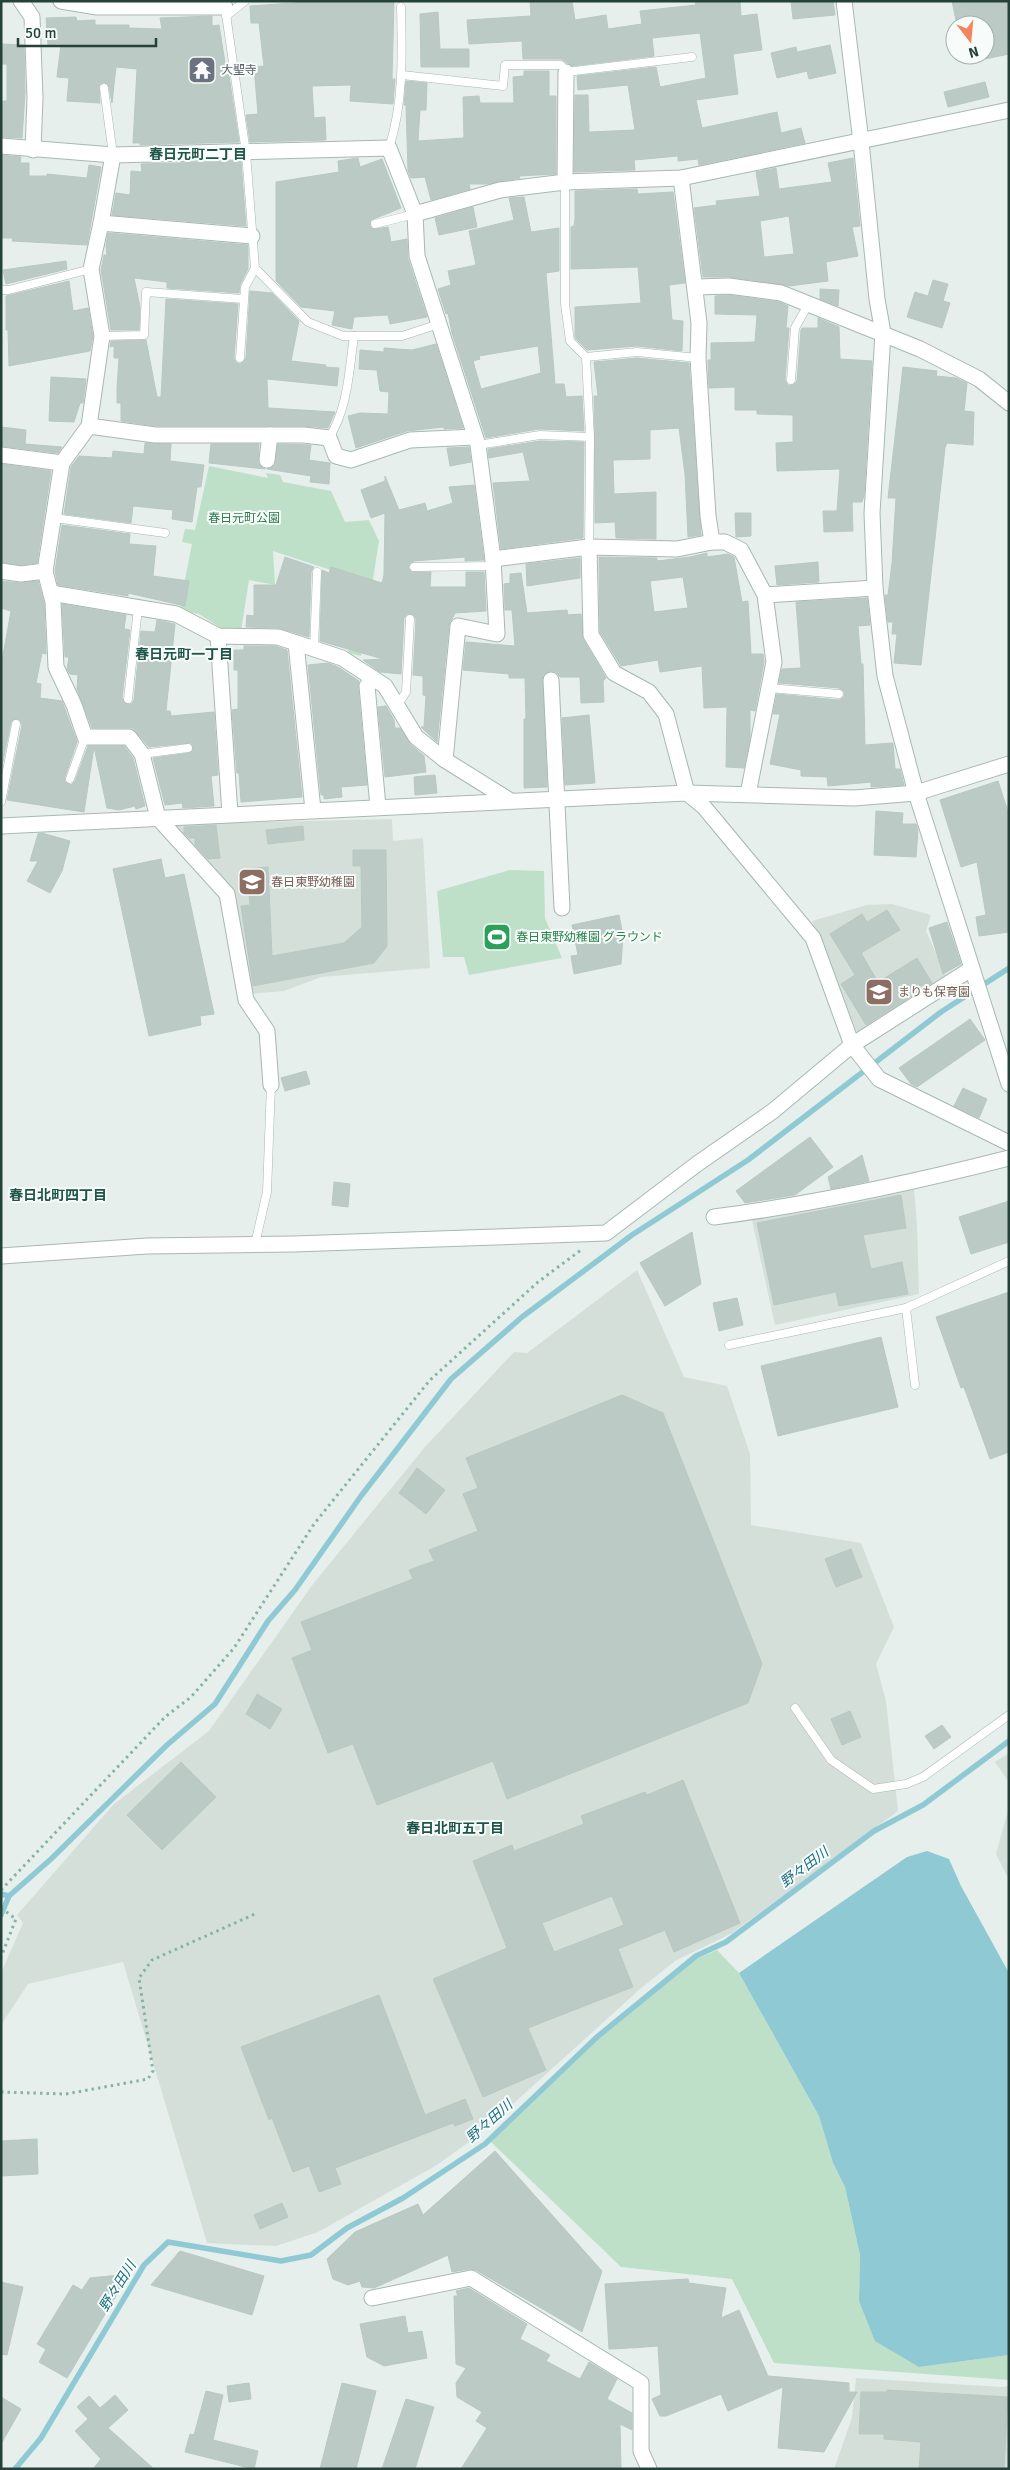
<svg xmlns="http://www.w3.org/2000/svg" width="1010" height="2470" viewBox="0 0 1010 2470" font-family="Signika,'Noto Sans JP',sans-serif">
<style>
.built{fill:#d4dfda}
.green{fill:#bfe0c8}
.water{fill:#8ec9d4}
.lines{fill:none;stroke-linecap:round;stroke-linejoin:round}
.stream{stroke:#8ec9d4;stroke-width:5.5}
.building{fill:#bbcac4;stroke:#b8c9c2;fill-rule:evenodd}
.service-casing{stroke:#a8b8b2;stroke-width:9}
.minor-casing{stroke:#a8b8b2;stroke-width:17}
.tertiary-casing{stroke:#a8b8b2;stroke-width:17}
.path{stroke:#86b3a5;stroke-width:3;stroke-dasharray:2.5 4;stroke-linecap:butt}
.service{stroke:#fff;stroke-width:8}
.minor{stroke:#fff;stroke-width:15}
.tertiary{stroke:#fff;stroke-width:15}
.labels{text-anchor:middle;stroke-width:4;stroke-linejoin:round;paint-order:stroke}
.worship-label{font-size:12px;fill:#5b616d;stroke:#f7fbf9;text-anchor:start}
.park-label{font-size:12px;fill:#2d7a4b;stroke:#f7fbf9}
.education-label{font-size:12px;fill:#785e54;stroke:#f7fbf9;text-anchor:start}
.leisure-label{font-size:12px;fill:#27864d;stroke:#f7fbf9;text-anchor:start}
.neighbourhood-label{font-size:14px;font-weight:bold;fill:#1f5548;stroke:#f7fbf9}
.water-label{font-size:14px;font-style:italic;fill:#1c6f80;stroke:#f7fbf9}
</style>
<rect width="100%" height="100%" fill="#e6efeb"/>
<g class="built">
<polygon points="392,819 393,841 423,838 430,968 321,977 284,991 249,994 235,898 174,829 177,824"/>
<polygon points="892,904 931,915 926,931 947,979 857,1032 812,921 867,905"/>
<polygon points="914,1188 917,1225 919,1294 775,1325 752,1220"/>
<polygon points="637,1270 684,1377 727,1386 750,1454 751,1525 861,1543 894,1627 876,1664 886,1701 898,1811 732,1933 675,1961 640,1989 481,2133 437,2165 318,2232 276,2246 207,2243 123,1962 28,1984 1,2025 1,1973 23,1923 17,1915 114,1804 209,1731 313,1584 425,1447 514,1352 527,1353"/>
<polygon points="1009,1753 1009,1782 995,1762"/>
<polygon points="1009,1807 1009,1880 996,1854"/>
<polygon points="856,2378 1002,2387 1009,2386 1009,2469 834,2469 852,2418"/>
</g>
<g class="green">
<polygon points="209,466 268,478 266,473 280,475 283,482 331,491 345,522 369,520 379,541 361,656 348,653 358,579 273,551 275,585 249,580 241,631 221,628 199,614 179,610 192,544 182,542 185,529 195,530"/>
<polygon points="510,870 544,871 545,918 562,958 469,975 464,957 443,957 437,891"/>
<polygon points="717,1950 739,1973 819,2116 833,2163 845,2187 860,2255 859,2301 919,2367 1009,2355 1009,2380 774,2363 732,2279 621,2267 491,2142 577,2057 692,1961"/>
</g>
<polygon class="water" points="927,1851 949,1859 961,1886 1009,1973 1009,2355 919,2367 875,2341 859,2301 860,2255 845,2187 833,2163 819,2116 739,1973 907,1857"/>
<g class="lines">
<g class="stream">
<polyline points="1,1894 9,1896"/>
<polyline points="1,1915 9,1896 51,1859 167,1745 215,1704 268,1621 295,1590 361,1496 451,1379 522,1317 632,1235 748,1160 941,1012 1009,968"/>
<polyline points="15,2469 41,2438 144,2265 168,2242 281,2261 311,2255 347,2228 403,2198 485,2144 597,2037 696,1956 726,1942 874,1831 923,1805 1009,1741"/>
</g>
</g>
<g class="building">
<polygon points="322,1 394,1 392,79 395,79 393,104 350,101 351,85 312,86 314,118 325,117 326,140 250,142 246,115 258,114 254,67 264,66 259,23 251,23 250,6"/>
<polygon points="530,1 572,1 575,20 606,15 608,29 642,24 640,11 696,5 695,1 740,1 741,16 757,14 762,50 733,54 738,94 696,100 702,128 777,112 781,133 801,128 805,143 699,165 698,159 678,161 678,156 634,160 635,170 574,172 575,95 588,95 589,132 635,130 628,85 578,90 577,76 656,67 660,87 706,78 700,33 652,38 654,56 572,66 561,59 523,59 522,41 469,44 467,20 531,16"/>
<polygon points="791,1 833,1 835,15 793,19"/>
<polygon points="952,1 1009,1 1009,54 985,59 985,25 957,25"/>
<polygon points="438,12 440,49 469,49 469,67 421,67 420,14"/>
<polygon points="212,16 212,26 219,25 226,69 228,69 239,142 140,145 140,143 133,143 137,69 116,67 112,103 109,87 104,82 99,86 100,103 67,101 69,78 57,77 61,44 48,45 46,18 76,17 77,21 95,20 95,25 129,25 129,28 162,29 160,18"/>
<polygon points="1,44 24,45 25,93 22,138 1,137 1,101 7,101 7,64 1,64"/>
<polygon points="830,45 836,73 809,79 807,71 777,78 771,53 796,47 797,52"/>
<polygon points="524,71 549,71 549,96 556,96 556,174 519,176 520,178 488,184 469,184 470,189 431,200 425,177 411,178 408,171 406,105 404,105 406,81 427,83 426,110 420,110 418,141 464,138 463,97 479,96 480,103 514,103 513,77 524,76"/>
<polygon points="985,82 989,97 948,107 944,92"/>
<polygon points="1,155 21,157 20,163 29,163 29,176 47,176 47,174 87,178 89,165 101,167 87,245 12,241 13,238 1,238"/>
<polygon points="358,158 360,167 382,159 401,208 371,220 370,226 374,229 388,227 391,242 407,239 408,259 427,317 390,324 388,315 354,317 352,329 332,325 335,311 301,307 276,281 276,182 339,172 338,161"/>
<path d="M853,158L860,226L852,227L858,256L826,262L828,281L789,286L730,277H703L694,208L717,205L716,201L760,196L756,172L776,168L779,189L832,182L828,163ZM789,216L794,254L764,257L760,221Z"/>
<polygon points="241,161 246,226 112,215 116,193 130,195 131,171 142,172 141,164"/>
<polygon points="637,189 638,194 673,192 685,283 669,285 672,320 683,321 682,351 637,346 587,350 575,338 575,307 641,303 638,267 571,269 571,227 574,226 575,219 575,191"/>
<path d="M524,197L531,232L559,228V271L546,273L555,384H564L566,397L582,396L584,431L539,429L486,438L452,333L448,313L446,314L438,289L451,285L448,271L476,265L469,231L514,220L509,198ZM538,346L541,373L481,389L473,361L480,359L479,356Z"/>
<polygon points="473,207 477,227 439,235 435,218"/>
<polygon points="108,233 248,245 248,269 240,285 239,293 167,288 167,282 134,278 140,307 139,330 111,330 101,270 104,255 107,255 106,246"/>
<polygon points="66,261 67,269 6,284 3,270"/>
<polygon points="933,280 948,284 943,301 950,303 942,328 907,317 915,292 928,296"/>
<polygon points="69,281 73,311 88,308 93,336 90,351 9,366 8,330 6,330 6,296"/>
<polygon points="820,289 839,290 838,306 820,299"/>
<polygon points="250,291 272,293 299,321 291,361 326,365 325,367 339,368 337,386 267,379 268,408 335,412 328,428 304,426 156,426 121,421 121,403 117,403 117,388 119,358 114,358 114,346 110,347 111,341 146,340 157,397 161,397 166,299 238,304 234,358 236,362 240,364 246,358"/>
<polygon points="729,295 779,302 788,306 786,328 789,328 785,380 788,385 793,385 797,381 801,330 802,328 818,328 818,318 839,327 840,359 872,361 864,496 862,502 852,502 853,531 824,532 823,511 837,511 840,469 777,471 776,443 793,442 793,415 757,414 757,410 735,410 735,387 709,388 708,360 711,360 711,343 755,342 757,315 715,314 715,296"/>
<polygon points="436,344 463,428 444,429 444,427 407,431 356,448 348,416 360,413 388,414 389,392 380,391 377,370 359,369 360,350 384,352 384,348 412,350"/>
<polygon points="637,358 689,363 701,535 688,537 685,474 679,428 650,430 650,459 613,460 614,494 656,492 656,539 616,538 615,522 595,523 594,396 598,396 594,362"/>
<polygon points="903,367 937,371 936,376 956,378 967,383 964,411 974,412 973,445 947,443 945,448 921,665 894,663 897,634 892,634 893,622 888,622 885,595 888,595 892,563 896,498 888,498"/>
<polygon points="51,377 86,379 83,403 80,403 74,422 49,421"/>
<polygon points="1,427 26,430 25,444 62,447 58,453 1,446"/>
<polygon points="540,441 584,442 583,538 501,549 493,483 530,481 523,452 489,458 488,449"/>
<polygon points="145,443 171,444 170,461 204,465 201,487 197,487 192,522 172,519 173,510 133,506 131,523 64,514 71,467 79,456 112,458 113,451 144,454"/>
<polygon points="211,444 259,444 258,463 265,469 209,463"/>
<polygon points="278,444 311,445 309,460 330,463 329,484 310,482 311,476 267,469 275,465"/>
<polygon points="469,447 471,462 450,466 447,448"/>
<polygon points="1,464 51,471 37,563 21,565 1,562"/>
<polygon points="385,476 399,510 425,503 427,511 453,503 449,487 474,485 484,560 465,561 465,557 414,561 408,567 412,572 431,572 430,587 466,587 466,572 484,572 486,611 455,613 449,625 437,742 421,727 424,727 426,696 423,695 423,676 413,675 416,619 413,615 408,614 404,618 401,674 380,672 363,660 383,659 320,641 322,570 329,573 331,567 382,583 384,575 385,513 371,518 361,490 385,481"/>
<polygon points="735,513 751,513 751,536 736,537"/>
<polygon points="62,525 130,534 129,544 156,546 153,576 189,581 185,606 128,593 128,596 58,585 55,571"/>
<path d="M707,553V557L728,554L734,557L742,602L748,601L751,654H763L764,662L755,711L750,710V738L744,768L726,767L727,707L704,708L702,666L660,672L658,660L621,666L600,632L599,557L657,558V561L690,557ZM683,577L688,608L654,612L650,581Z"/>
<polygon points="285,557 314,567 311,572 309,637 278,628 246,627 247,615 254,616 254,585 276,585"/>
<polygon points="580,558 580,578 527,586 526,564"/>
<polygon points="818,562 819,582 777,585 775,566"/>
<polygon points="521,573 527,613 567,610 568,615 581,614 583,639 606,678 603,681 604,702 581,703 580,677 560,677 556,672 551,671 543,675 547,787 524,788 524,719 526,719 525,678 509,678 509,674 463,670 466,642 515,646 512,610 505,610 504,584 510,583 510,574"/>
<polygon points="1,581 20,583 38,581 44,603 46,654 42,653 36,683 41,684 40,698 62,701 77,742 65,777 65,782 71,785 75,781 88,746 124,746 133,758 145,806 136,809 135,806 119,810 107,808 94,747 84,812 7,800 22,725 18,719 11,722 1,771 1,666 11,611 1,608"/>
<polygon points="867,598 870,625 858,626 861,664 863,664 865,745 893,743 895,769 900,769 904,785 871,787 871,782 828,786 827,777 801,776 801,770 770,764 780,714 773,714 777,694 839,700 844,697 844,692 839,688 779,683 782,669 801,668 796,602"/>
<polygon points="62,604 126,615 124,629 130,630 122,698 127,704 131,704 134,700 141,631 155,632 157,620 175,624 166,711 170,711 171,716 214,712 218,775 211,776 214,806 183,808 182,803 165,805 153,758 189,753 193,750 191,743 149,747 133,728 92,728 77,689 78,675 70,674 67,669 69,657 65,657"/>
<polygon points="244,646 276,646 287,650 302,797 241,802 239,773 237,773 232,710 238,709 238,670 234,670 234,650 244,650"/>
<polygon points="328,663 338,667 359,681 358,687 367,785 341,787 342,797 324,799 324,795 321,795 308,665"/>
<polygon points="386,706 394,720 395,728 400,728 410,744 424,756 426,772 385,777 378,707"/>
<polygon points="589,715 595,783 565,785 562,718"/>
<polygon points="435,775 437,793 415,795 414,777"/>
<polygon points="998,781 1009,815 1009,932 979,936 976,917 986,915 977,862 961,867 940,800"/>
<polygon points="876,811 903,813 902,824 916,824 918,830 916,857 874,855"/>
<polygon points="216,825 220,858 208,859 195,845 195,838 189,838 184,833 184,827"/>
<polygon points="303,826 304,840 268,844 266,830"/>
<polygon points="42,833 70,841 62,871 50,893 27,881 38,861 30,861 38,834"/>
<polygon points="353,850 386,850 387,946 374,963 253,986 241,906 250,905 247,869 268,867 272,956 344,943 362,927 361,866 353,866"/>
<polygon points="161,859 165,878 184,874 214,1014 200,1016 201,1025 149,1036 113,869"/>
<polygon points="887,910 900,930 861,953 878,982 917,958 932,983 866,1025 841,984 855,975 830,934 862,914 867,922"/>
<polygon points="619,915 623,936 621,964 574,974 571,956 578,955 572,925"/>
<polygon points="947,922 961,964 943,974 929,928"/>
<polygon points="970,1019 985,1040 917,1087 911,1084 899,1068"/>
<polygon points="306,1071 310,1084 285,1091 281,1078"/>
<polygon points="963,1088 987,1099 979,1118 954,1106"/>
<polygon points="810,1137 833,1167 795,1195 745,1203 736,1191"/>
<polygon points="862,1155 869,1181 831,1189 828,1177"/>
<polygon points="334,1182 350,1184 348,1207 332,1205"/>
<polygon points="901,1195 906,1228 863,1235 871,1269 902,1262 908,1294 839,1306 836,1292 774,1305 757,1223"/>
<polygon points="1009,1201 1009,1242 971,1254 959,1217"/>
<polygon points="692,1232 701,1284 665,1306 640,1263"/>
<polygon points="1009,1292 1009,1452 990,1459 964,1387 961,1388 936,1317"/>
<polygon points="737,1298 743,1325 719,1331 713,1303"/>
<polygon points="881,1337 898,1407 778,1436 761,1366"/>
<polygon points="622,1395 663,1413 762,1664 748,1703 507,1799 493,1761 377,1805 353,1744 328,1753 292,1658 312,1650 301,1622 413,1579 409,1570 434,1561 429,1550 478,1531 463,1494 478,1488 466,1458"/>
<polygon points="417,1468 445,1490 426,1514 399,1493"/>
<polygon points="851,1549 862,1577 836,1587 825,1559"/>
<polygon points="257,1694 282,1709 270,1729 246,1714"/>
<polygon points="850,1711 861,1737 842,1745 831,1719"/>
<polygon points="942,1725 951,1737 934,1749 925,1736"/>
<polygon points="181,1762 216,1797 162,1850 127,1815"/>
<path d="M683,1780L740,1923L674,1952L665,1930L618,1949L633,1987L528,2028L546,2070L483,2097L433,1979L507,1948L473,1861L512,1845L514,1851L584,1824L581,1816L645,1792L647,1795ZM612,1896L624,1925L554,1952L542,1923Z"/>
<polygon points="379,1995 425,2115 465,2099 473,2119 455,2126 453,2123 335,2168 341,2184 319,2192 309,2166 293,2172 272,2118 269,2120 241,2047"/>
<polygon points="37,2139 38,2174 1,2176 1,2141"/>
<polygon points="495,2151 602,2271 582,2332 476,2270 469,2269 452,2272 448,2255 374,2288 362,2287 360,2281 348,2285 333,2279 327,2259 355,2232 418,2204 423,2215"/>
<polygon points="282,2203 288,2217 260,2229 254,2215"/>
<polygon points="180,2251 264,2276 252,2315 151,2285"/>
<polygon points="129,2274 67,2378 39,2362 46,2349 37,2344 73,2285 82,2290 90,2278"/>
<polygon points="688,2279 689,2283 726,2288 721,2318 739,2310 768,2376 849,2383 849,2392 857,2392 824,2452 778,2448 783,2387 728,2411 721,2394 666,2416 660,2416 652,2399 661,2395 658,2346 631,2348 630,2345 630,2348 609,2349 605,2284"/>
<polygon points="1,2282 23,2287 7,2355 1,2354"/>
<polygon points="469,2288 527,2324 520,2339 550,2355 546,2361 580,2379 589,2362 617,2379 607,2399 632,2413 632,2430 620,2424 621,2469 461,2469 487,2428 476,2421 482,2412 457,2397 456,2383 466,2368 456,2364 454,2296 458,2296 456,2291"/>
<polygon points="405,2316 408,2333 422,2331 427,2358 384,2366 367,2357 360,2324"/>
<polygon points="249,2383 251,2399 229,2402 227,2386"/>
<polygon points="342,2383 376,2391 356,2469 320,2469"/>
<polygon points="887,2390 1008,2397 1004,2469 919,2469 921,2442 884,2439 884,2434 859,2434 861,2392 887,2392"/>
<polygon points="206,2391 223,2395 213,2440 258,2451 254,2469 185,2452 190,2434 194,2435"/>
<polygon points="115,2395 128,2410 108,2428 154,2469 93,2469 101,2459 75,2431 88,2419 77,2407 89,2396 100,2408"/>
<polygon points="1,2397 21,2409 1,2444"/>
<polygon points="406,2399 434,2407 415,2469 382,2469"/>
</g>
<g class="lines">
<defs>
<g id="service">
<polyline points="225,7 246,153 255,268 308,322 343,336 402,336 439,324"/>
<polyline points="226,16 245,1"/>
<polyline points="402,75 503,86 505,65 561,65 566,72 692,57"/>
<polyline points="104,88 113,155"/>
<path d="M389,148C404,102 402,54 401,7"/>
<polyline points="565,182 565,304 570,341 586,357 590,437"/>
<polyline points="375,224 415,214"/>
<polyline points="1,290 9,290 91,269"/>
<polyline points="102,336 144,335 146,292 243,299"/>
<polyline points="586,357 637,352 698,358"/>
<polyline points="240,358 245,287 255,268"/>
<polyline points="791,380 795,328 809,303"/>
<path d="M329,438C348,408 349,371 354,336"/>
<polyline points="478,445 540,435 590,437 589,547"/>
<polyline points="54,518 165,533"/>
<polyline points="414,567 494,566"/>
<polyline points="314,649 317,572"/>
<polyline points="769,688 839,694"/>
<polyline points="128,699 138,608"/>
<polyline points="397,706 406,692 410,619"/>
<polyline points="142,754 188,748"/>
<polyline points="70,779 85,737"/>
<polyline points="1,802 16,724"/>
<polyline points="255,1244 267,1192 271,1085"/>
<polyline points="906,1308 915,1385"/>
<polyline points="729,1345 906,1308 1009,1261"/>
<polyline points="795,1708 831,1760 873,1789 906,1784 923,1777 1009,1715"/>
</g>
<g id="minor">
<polyline points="21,1 32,17 35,98 33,150"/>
<polyline points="61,1 97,7 225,7"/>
<polyline points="861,142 877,299 883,333 872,513 875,588 885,676 916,793 1009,1084"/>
<polyline points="1,146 113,155 389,148 415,214 417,256 478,445 493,559 497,634 458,626 445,760"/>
<polyline points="113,155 101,223 91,269 102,336 89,426 62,463 45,571 53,602 56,667 74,705 85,737 129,737 142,754 158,818 227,894 246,1000 267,1031 271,1085"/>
<polyline points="681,178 699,323 698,358 708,516 712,542 725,542 741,550 765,595 774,662 748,794"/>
<polyline points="565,182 566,72"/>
<polyline points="415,214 500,190 565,182 681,178 1009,110"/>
<polyline points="101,223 252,236"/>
<polyline points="696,287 729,286 781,293 920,349 979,379 1009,403"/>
<polyline points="89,426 155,435 304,435 329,438 336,456 351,460 410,440 475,437"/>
<polyline points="1,455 62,463"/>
<polyline points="267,460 270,435"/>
<polyline points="589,547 591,635 614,673 649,692 666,714 687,793 704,807 813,938 852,1045 879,1079 1009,1143"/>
<polyline points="493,559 589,547 677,549 712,542"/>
<polyline points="1,571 21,574 45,571"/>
<polyline points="51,593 176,614 218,636 278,637 342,658 385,686 416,737 445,760 509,800"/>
<polyline points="765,595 875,588"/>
<polyline points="218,636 230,814"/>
<polyline points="296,643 313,810"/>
<polyline points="373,678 367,686 378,807"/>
<polyline points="551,680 562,908"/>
<polyline points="1,826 687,793 854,798 916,793 1009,764"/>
<path d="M714,1217C814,1204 911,1183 1009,1158"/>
<polyline points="1,1256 147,1246 294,1244 606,1233 697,1164 773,1111 852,1045 971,969"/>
<polyline points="372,2298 471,2278 641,2383 641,2451 649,2469"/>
</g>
<polyline id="tertiary" points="844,1 861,142"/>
</defs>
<use href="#service" class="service-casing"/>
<use href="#minor" class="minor-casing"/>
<use href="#tertiary" class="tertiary-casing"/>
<g class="path">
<polyline points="1,1890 165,1717 191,1697 234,1648 314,1524 430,1380 538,1282 581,1250"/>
<polyline points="1,1908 16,1919 1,1957"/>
<polyline points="1,2092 66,2094 148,2079 153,2071 139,1978 152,1960 255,1914"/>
</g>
<use href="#service" class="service"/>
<use href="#minor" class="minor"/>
<use href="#tertiary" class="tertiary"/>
</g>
<defs>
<symbol id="temple-square" viewBox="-11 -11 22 22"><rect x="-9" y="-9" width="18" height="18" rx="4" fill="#6b7280" stroke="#f7fbf9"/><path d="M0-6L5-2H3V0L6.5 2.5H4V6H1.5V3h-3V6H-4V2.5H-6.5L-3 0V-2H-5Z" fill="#fff"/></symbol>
<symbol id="school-square" viewBox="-11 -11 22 22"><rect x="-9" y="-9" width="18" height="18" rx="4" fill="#8d6e63" stroke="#f7fbf9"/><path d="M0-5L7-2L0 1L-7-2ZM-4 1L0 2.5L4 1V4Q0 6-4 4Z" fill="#fff"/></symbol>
<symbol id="stadium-square" viewBox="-11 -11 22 22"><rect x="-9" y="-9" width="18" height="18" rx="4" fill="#2e9e5b" stroke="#f7fbf9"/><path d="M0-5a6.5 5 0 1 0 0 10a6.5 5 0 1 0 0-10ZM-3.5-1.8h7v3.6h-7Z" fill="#fff"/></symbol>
</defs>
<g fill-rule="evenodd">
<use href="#temple-square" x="186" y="54" width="32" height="32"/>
<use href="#school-square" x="236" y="866" width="32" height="32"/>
<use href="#stadium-square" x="481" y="921" width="32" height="32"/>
<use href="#school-square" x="863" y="976" width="32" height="32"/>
</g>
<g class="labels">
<g class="worship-label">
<text x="221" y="74">大聖寺</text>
</g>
<g class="park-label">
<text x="244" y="522">春日元町公園</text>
</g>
<g class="education-label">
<text x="271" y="886">春日東野幼稚園</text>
<text x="898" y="996">まりも保育園</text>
</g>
<g class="leisure-label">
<text x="516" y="941">春日東野幼稚園 グラウンド</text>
</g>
<g class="neighbourhood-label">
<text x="198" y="159">春日元町二丁目</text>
<text x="184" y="659">春日元町一丁目</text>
<text x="58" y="1200">春日北町四丁目</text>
<text x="455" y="1833">春日北町五丁目</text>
</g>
<g class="water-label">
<text transform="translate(804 1867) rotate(-37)" y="5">野々田川</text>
<text transform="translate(489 2121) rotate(-41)" y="5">野々田川</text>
<text transform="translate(117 2286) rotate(-58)" y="5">野々田川</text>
</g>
</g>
<rect width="1010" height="2470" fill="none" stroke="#24423a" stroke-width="5"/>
<g transform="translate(970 40) rotate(164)"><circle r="24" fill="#f7fbf9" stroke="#a3b1ad"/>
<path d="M0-4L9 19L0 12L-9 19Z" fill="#f4845f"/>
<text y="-8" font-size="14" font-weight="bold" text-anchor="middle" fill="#24423a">N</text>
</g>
<path d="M18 38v8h138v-8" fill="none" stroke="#24423a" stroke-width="2.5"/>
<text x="25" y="38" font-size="15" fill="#24423a" stroke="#f7fbf9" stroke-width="4" paint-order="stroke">50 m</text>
</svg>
